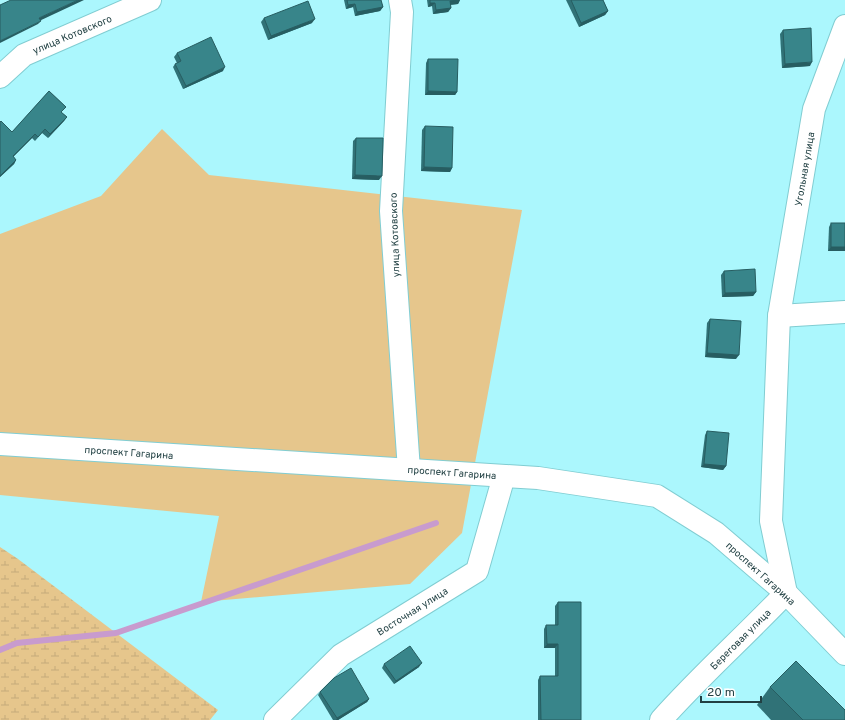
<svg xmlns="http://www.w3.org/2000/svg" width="845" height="720" viewBox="0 0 845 720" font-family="Overpass,sans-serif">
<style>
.grass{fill:#e6c68c}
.wetland{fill:url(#wetland-marsh)}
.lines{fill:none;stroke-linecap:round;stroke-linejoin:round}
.stream{stroke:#c89bce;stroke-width:6}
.minor-casing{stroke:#81cdd2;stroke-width:24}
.secondary-casing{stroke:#81cdd2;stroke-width:24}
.minor{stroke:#fff;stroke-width:22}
.secondary{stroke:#fff;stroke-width:22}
.wall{fill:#307277}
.shaded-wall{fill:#275d61}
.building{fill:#38858a;stroke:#275d61}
.labels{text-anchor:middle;stroke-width:4;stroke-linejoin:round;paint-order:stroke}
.street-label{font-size:10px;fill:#214043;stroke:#fff}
</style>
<defs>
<pattern id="wetland-marsh" width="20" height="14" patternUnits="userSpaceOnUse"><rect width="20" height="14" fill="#e6c68c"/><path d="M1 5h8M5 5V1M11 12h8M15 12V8" fill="none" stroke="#c5ab7a"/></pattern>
</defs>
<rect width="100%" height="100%" fill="#abf7fd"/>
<polygon class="grass" points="162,129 209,175 522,210 462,533 410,584 201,602 219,516 0,495 0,234 101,196"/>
<polygon class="wetland" points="0,547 18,559 218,710 210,720 0,720"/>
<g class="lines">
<polyline class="stream" points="0,650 17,643 116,633 436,523"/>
<defs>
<g id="minor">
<polyline points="400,0 402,12 391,211 409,470"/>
<polyline points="0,77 24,55 150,0"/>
<polyline points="779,316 845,312"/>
<polyline points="275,720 341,655 477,571 504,476"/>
<path d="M661,720C700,676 745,636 786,593L771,521L779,316L814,109L845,26"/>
</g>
<polyline id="secondary" points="0,444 538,478 657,496 716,533 786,593 845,654"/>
</defs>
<use href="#minor" class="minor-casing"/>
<use href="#secondary" class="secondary-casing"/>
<use href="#minor" class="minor"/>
<use href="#secondary" class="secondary"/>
</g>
<g class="wall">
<polygon points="344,0 381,0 383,7 380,11 355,16 353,7 346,9"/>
<polygon points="427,0 460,0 458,4 450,5 451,8 448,12 433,14 432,6 428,7"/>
<polygon points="566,0 603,0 608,11 605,15 579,27"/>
<polygon points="264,18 312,23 268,40 261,22"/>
<polygon points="783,30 810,66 782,68 780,34"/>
<polygon points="177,53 223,71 183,89 173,67 175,64 177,63 174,57"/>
<polygon points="428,59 457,92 455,95 425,95 426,63"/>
<polygon points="49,91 66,107 61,112 67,117 64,121 48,138 42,133 35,141 32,138 13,157 16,160 14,164 0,177 0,122 1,121 12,132"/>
<polygon points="425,126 452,168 450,172 421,171 422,130"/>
<polygon points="356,138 379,180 352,179 353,141"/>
<polygon points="831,223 845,223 845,251 828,251 829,227"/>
<polygon points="724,271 756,292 753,296 722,297 721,275"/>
<polygon points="710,319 736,359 705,357 707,323"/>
<polygon points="707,431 726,466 723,470 701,467 705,435"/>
<polygon points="558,602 581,720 538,720 538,680 540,676 555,676 555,648 544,648 544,629 546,625 555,625 555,606"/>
<polygon points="384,664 419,667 394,684 382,668"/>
<polygon points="770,687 845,720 771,720 757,705"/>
<polygon points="320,692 369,699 367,702 338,720 333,720 318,695"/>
</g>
<g class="shaded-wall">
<polygon points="78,0 84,0 37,22 39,18"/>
<polygon points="460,0 458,4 447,5 450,1"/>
<polygon points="430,3 435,3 432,6 428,7"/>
<polygon points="355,4 353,7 346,9 348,5"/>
<polygon points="383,7 380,11 355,16 357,12"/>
<polygon points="451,8 448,12 433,14 436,10"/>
<polygon points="608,11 605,15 579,27 581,23"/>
<polygon points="315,19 312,23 268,40 271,36"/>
<polygon points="41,21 38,24 0,43 0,41"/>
<polygon points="812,62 810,66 782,68 785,64"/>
<polygon points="225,67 223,71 183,89 186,86"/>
<polygon points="428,91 457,92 455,95 425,95"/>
<polygon points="67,117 64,121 48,138 50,134"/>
<polygon points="35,134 32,138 10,160 13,156"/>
<polygon points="16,160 14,164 0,177 0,176"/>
<polygon points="424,167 452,168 450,172 421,171"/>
<polygon points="355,175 382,176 379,180 352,179"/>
<polygon points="831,247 845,247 845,251 828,251"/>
<polygon points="756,292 753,296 722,297 725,293"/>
<polygon points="707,353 739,355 736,359 705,357"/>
<polygon points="704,464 726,466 723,470 701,467"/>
<polygon points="547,644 558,644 555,648 544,648"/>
<polygon points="422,663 419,667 394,684 396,681"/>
<polygon points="369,699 367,702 338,720 336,720 337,718"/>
</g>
<g class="building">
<polygon points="11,0 78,0 39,18 41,21 0,41 0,5"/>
<polygon points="347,0 381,0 383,7 357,12 355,4 348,5"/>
<polygon points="430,0 459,0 450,1 451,8 436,10 435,3 430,3"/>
<polygon points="571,0 603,0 608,11 581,23"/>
<polygon points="308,1 315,19 271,36 264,18"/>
<polygon points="811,28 812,62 785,64 783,30"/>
<polygon points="211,37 225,67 186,86 175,64 181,61 177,53"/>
<polygon points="428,59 458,59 457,92 428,91"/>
<polygon points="49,91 66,107 61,112 67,117 50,134 45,129 38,137 35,134 13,156 16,160 0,176 0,122 1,121 12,132"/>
<polygon points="425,126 453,127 452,168 424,167"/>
<polygon points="356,138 383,138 382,176 355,175"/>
<rect x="831" y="223" width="14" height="24"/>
<polygon points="755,269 756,292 725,293 724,271"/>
<polygon points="710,319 741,321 739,355 707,353"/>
<polygon points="707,431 729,433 726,466 704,464"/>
<polygon points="558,602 581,602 581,720 541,720 540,676 558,676 558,644 547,644 546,625 558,625"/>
<polygon points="410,646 422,663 396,681 384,664"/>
<polygon points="796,661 845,710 845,720 803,720 770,687"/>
<polygon points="351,668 369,699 337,718 320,692 334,678"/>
</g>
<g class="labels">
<g class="street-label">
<text transform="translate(72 34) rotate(-23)" y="4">улица Котовского</text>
<text transform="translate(804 169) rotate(-80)" y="4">Угольная улица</text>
<text transform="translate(394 235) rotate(-92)" y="4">улица Котовского</text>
<text transform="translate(129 452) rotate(4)" y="4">проспект Гагарина</text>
<text transform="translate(452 472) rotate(4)" y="4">проспект Гагарина</text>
<text transform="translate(761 573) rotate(42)" y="4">проспект Гагарина</text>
<text transform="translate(412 611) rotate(-32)" y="4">Восточная улица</text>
<text transform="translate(740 639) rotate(-45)" y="4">Береговая улица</text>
</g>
</g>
<path d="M701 696v6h60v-6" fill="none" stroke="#214043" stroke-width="2"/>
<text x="707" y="696" font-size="12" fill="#214043" stroke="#ffffff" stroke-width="3" paint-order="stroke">20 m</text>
</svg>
